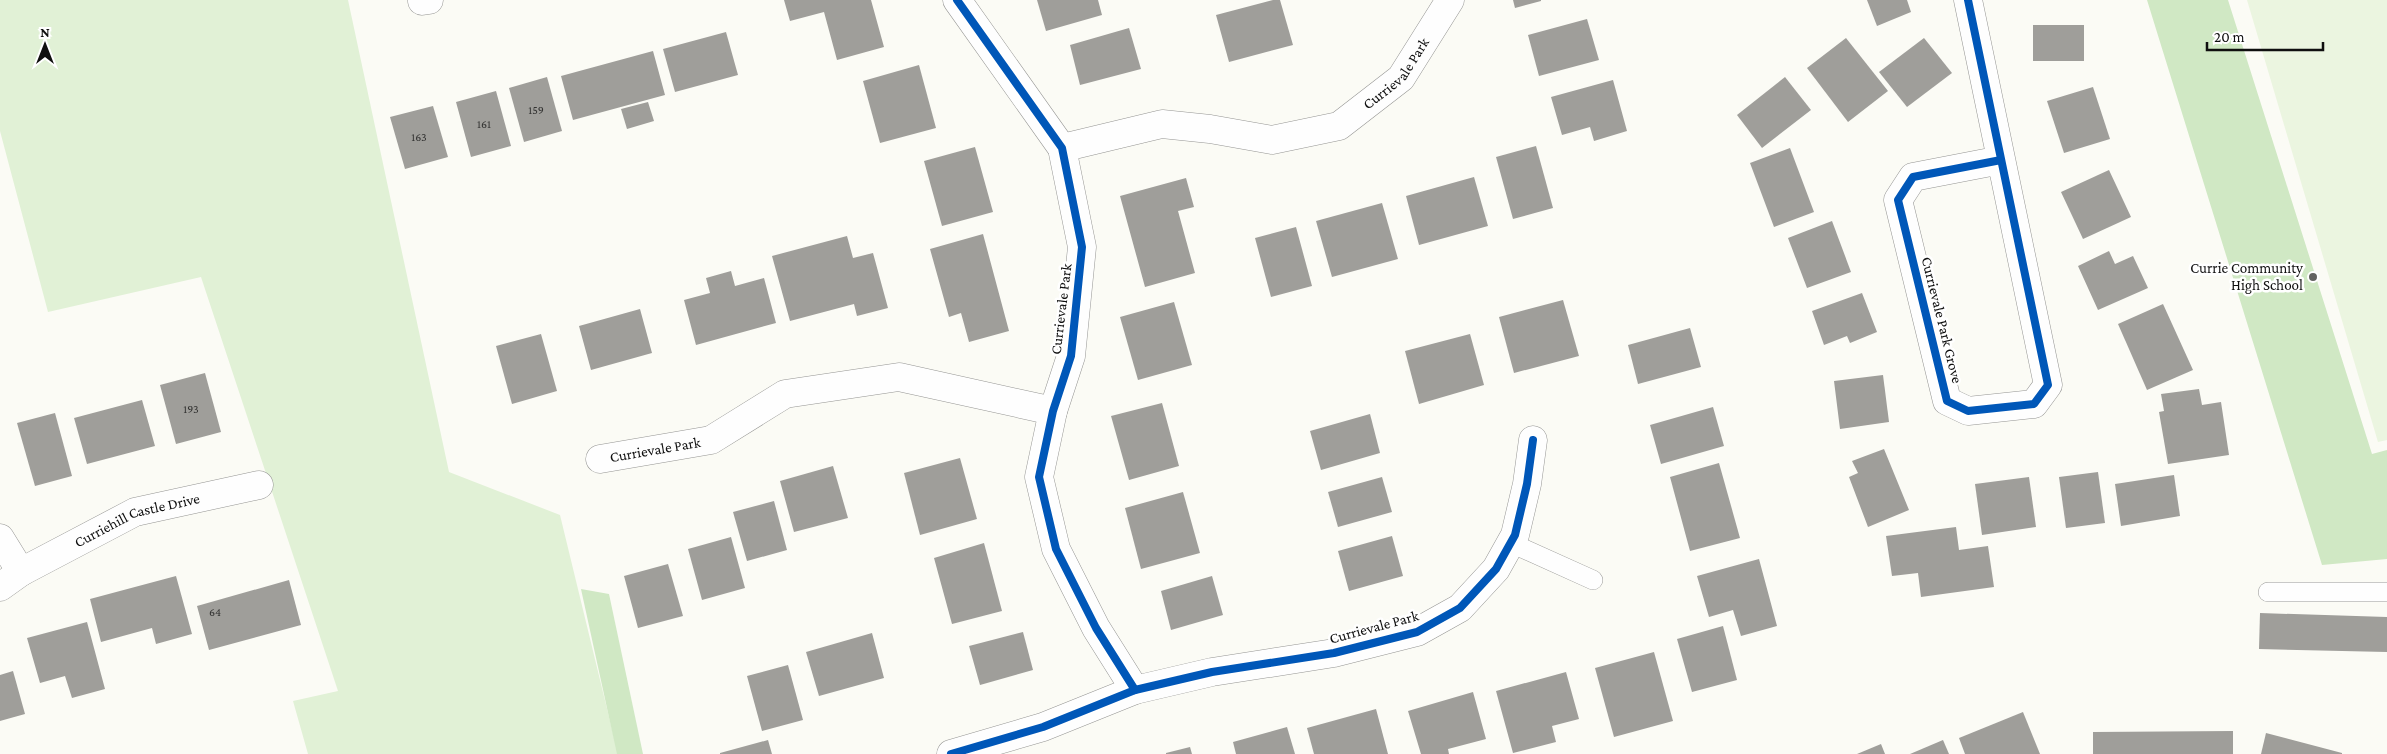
<svg xmlns="http://www.w3.org/2000/svg" width="2387" height="754" viewBox="0 0 2387 754" font-family="'Crimson Pro',serif">
<style>
.green{fill:#e1f1d6}
.forest{fill:#d0e8c4}
.pitch{fill:#ebf5e0}
.building{fill:#9f9e9a}
.lines{fill:none;stroke-linecap:round;stroke-linejoin:round}
.lane-casing{stroke:#959593;stroke-width:20}
.street-casing{stroke:#959593;stroke-width:29}
.lane{stroke:#fefefe;stroke-width:19}
.street{stroke:#fefefe;stroke-width:28}
.cycleway-casing{stroke:#fff;stroke-width:11}
.cycleway{stroke:#0057b8;stroke-width:8}
.poi-dot{fill:#626260;stroke:#fff;stroke-width:2}
.labels{text-anchor:middle;stroke-width:5;stroke-linejoin:round;paint-order:stroke}
.number-label{font-size:12px;fill:#333332}
.street-label{font-size:15px;fill:#0f0f0f;stroke:#fff}
.poi-label{font-size:15px;fill:#0f0f0f;stroke:#fff;text-anchor:end}
</style>
<rect width="100%" height="100%" fill="#fbfbf5"/>
<polygon class="green" points="0,0 348,0 449,472 560,515 618,754 308,754 293,701 338,691 201,277 48,312 0,131"/>
<g class="forest">
<polygon points="2147,0 2228,0 2372,454 2387,450 2387,559 2322,565"/>
<polygon points="581,589 609,594 643,754 617,754"/>
</g>
<polygon class="pitch" points="2247,0 2387,0 2387,440 2378,442"/>
<g class="building">
<polygon points="784,0 871,0 884,47 837,60 824,12 790,21"/>
<polygon points="1037,0 1098,0 1102,15 1046,31"/>
<polygon points="1273,0 1280,0 1293,45 1229,62 1216,15"/>
<polygon points="1513,0 1541,0 1541,1 1515,8"/>
<polygon points="1867,0 1907,0 1911,12 1877,26"/>
<polygon points="1587,19 1599,60 1539,76 1528,35"/>
<rect x="2033" y="25" width="51" height="36"/>
<polygon points="1129,28 1141,69 1080,85 1070,45"/>
<polygon points="726,32 738,75 675,92 663,49"/>
<polygon points="1846,38 1888,91 1848,122 1807,68"/>
<polygon points="1924,38 1952,73 1907,107 1879,72"/>
<polygon points="653,51 665,95 573,120 561,76"/>
<polygon points="919,65 936,128 880,143 863,81"/>
<polygon points="547,77 562,131 524,142 509,88"/>
<polygon points="1785,77 1811,110 1762,148 1737,115"/>
<polygon points="1613,80 1627,131 1594,141 1590,127 1562,135 1551,97"/>
<polygon points="2093,87 2110,139 2064,153 2047,101"/>
<polygon points="496,91 511,146 471,157 456,102"/>
<polygon points="648,102 654,121 627,129 621,109"/>
<polygon points="433,106 448,157 405,169 390,117"/>
<polygon points="1536,146 1553,208 1513,219 1496,157"/>
<polygon points="975,147 993,212 942,226 924,161"/>
<polygon points="1790,148 1814,212 1774,227 1750,163"/>
<polygon points="2109,170 2131,217 2083,239 2061,192"/>
<polygon points="1474,177 1488,226 1419,245 1406,196"/>
<polygon points="1186,178 1194,207 1178,211 1195,273 1145,287 1120,196"/>
<polygon points="1382,203 1398,259 1332,277 1316,221"/>
<polygon points="1832,221 1851,272 1807,288 1788,238"/>
<polygon points="1296,227 1312,286 1271,297 1255,238"/>
<polygon points="983,234 1009,331 969,342 961,313 949,317 930,249"/>
<polygon points="847,236 853,258 873,253 888,308 857,316 854,304 790,321 772,256"/>
<polygon points="2109,251 2115,264 2133,256 2148,288 2098,310 2078,266"/>
<polygon points="731,271 735,286 764,278 776,323 696,345 684,300 710,293 706,278"/>
<polygon points="1862,293 1877,332 1850,343 1847,336 1824,345 1812,311"/>
<polygon points="1563,300 1579,356 1514,373 1499,317"/>
<polygon points="1174,302 1192,365 1138,380 1120,317"/>
<polygon points="2163,304 2193,370 2147,390 2118,324"/>
<polygon points="640,309 652,353 591,370 579,326"/>
<polygon points="1690,328 1701,367 1638,384 1628,345"/>
<polygon points="541,334 557,391 512,404 496,346"/>
<polygon points="1470,334 1484,385 1419,404 1405,351"/>
<polygon points="205,373 221,432 176,444 160,385"/>
<polygon points="1883,375 1889,422 1840,429 1834,381"/>
<polygon points="2199,389 2202,405 2221,402 2229,455 2168,464 2159,412 2164,411 2161,394"/>
<polygon points="142,400 155,446 87,464 74,418"/>
<polygon points="1162,403 1179,466 1129,480 1111,416"/>
<polygon points="1713,407 1724,446 1661,464 1650,425"/>
<polygon points="55,413 72,476 35,486 17,423"/>
<polygon points="1370,414 1380,453 1321,470 1310,431"/>
<polygon points="1884,449 1909,510 1868,527 1849,477 1858,473 1852,461"/>
<polygon points="960,458 977,519 920,535 904,473"/>
<polygon points="1719,463 1740,538 1690,551 1670,477"/>
<polygon points="833,466 848,518 794,532 780,481"/>
<polygon points="2098,472 2105,523 2066,528 2059,477"/>
<polygon points="2174,475 2180,516 2121,526 2115,484"/>
<polygon points="1382,477 1392,512 1338,527 1328,492"/>
<polygon points="2029,477 2036,527 1982,535 1975,484"/>
<polygon points="1183,492 1200,553 1141,569 1125,508"/>
<polygon points="774,501 787,550 747,561 733,512"/>
<polygon points="1956,527 1959,550 1988,546 1994,587 1921,597 1918,573 1892,576 1886,536"/>
<polygon points="1392,536 1403,576 1349,591 1338,551"/>
<polygon points="731,537 745,588 702,600 688,549"/>
<polygon points="984,543 1002,611 952,624 934,558"/>
<polygon points="1759,559 1777,626 1741,636 1733,610 1709,617 1697,576"/>
<polygon points="668,564 683,616 638,628 624,576"/>
<polygon points="176,576 192,634 156,644 152,628 101,642 90,599"/>
<polygon points="1212,576 1223,615 1171,630 1161,591"/>
<polygon points="289,580 301,625 209,650 197,606"/>
<polygon points="2260,613 2387,617 2387,652 2259,649"/>
<polygon points="87,622 105,689 72,698 65,676 40,683 27,638"/>
<polygon points="1723,626 1737,680 1692,692 1677,639"/>
<polygon points="1023,632 1033,670 980,685 969,646"/>
<polygon points="872,633 884,678 819,696 806,652"/>
<polygon points="1654,652 1673,721 1614,737 1595,668"/>
<polygon points="788,665 803,720 762,731 747,676"/>
<polygon points="13,671 25,714 0,721 0,675"/>
<polygon points="1566,672 1579,719 1552,726 1556,742 1513,753 1496,691"/>
<polygon points="1473,692 1486,739 1448,749 1449,754 1421,754 1408,711"/>
<polygon points="1376,709 1388,754 1314,754 1307,728"/>
<polygon points="2023,712 2040,754 1965,754 1959,738"/>
<polygon points="1287,727 1295,754 1236,754 1233,742"/>
<polygon points="2233,731 2233,754 2093,754 2093,732"/>
<polygon points="2266,733 2342,753 2342,754 2261,754"/>
<polygon points="768,740 772,754 720,754 720,753"/>
<polygon points="1943,740 1949,754 1910,754"/>
<polygon points="1881,744 1885,754 1857,754"/>
<polygon points="1190,747 1192,754 1166,754 1166,753"/>
</g>
<g class="lines">
<defs>
<g id="lane">
<polyline points="1511,543 1593,580"/>
<polyline points="2268,592 2387,592"/>
</g>
<g id="street">
<polyline points="957,0 1062,148 1082,247 1071,356 1053,411 1039,477 1056,549 1096,628 1135,690"/>
<polyline points="1968,0 2048,385 2034,404 1968,411 1947,401 1898,200 1913,177 2001,160"/>
<polyline points="422,1 429,0"/>
<path id="s1" d="M1062,148L1162,124L1210,129L1272,140L1339,126L1401,78L1450,0"/>
<path id="s2" d="M600,459L711,440L785,394L899,377L1053,411"/>
<polyline points="0,538 21,572"/>
<path id="s3" d="M0,587L21,572L135,512L259,485"/>
<polyline points="951,754 1043,727 1135,690 1212,672 1334,653 1417,632 1460,608 1496,569 1515,535 1527,484 1533,440"/>
</g>
</defs>
<use href="#lane" class="lane-casing"/>
<use href="#street" class="street-casing"/>
<use href="#lane" class="lane"/>
<use href="#street" class="street"/>
<defs>
<g id="cycleway">
<polyline points="957,0 1062,148 1082,247 1071,356 1053,411 1039,477 1056,549 1096,628 1135,690"/>
<polyline points="1968,0 2048,385 2034,404 1968,411 1947,401 1898,200 1913,177 2001,160"/>
<polyline points="951,754 1043,727 1135,690 1212,672 1334,653 1417,632 1460,608 1496,569 1515,535 1527,484 1533,440"/>
</g>
</defs>
<use href="#cycleway" class="cycleway-casing"/>
<use href="#cycleway" class="cycleway"/>
</g>
<circle class="poi-dot" cx="2313" cy="277" r="5"/>
<g class="labels">
<g class="number-label">
<text x="536" y="114">159</text>
<text x="484" y="128">161</text>
<text x="419" y="141">163</text>
<text x="191" y="413">193</text>
<text x="215" y="616">64</text>
</g>
<g class="street-label">
<text dy="5" stroke="none"><textPath href="#s1" startOffset="361">Currievale Park</textPath></text>
<text transform="translate(1061 309) rotate(-83)" y="5">Currievale Park</text>
<text transform="translate(1942 320) rotate(76)" y="5">Currievale Park Grove</text>
<text dy="5" stroke="none"><textPath href="#s2" startOffset="56">Currievale Park</textPath></text>
<text dy="5" stroke="none"><textPath href="#s3" startOffset="154">Curriehill Castle Drive</textPath></text>
<text transform="translate(1374 627) rotate(-15)" y="5">Currievale Park</text>
</g>
<g class="poi-label">
<text x="2303" y="273">Currie Community<tspan x="2303" dy="17">High School</tspan></text>
</g>
</g>
<g transform="translate(45 45)" stroke="#ffffff" stroke-width="4" paint-order="stroke">
<path d="M0-4L9 19L0 12L-9 19Z" fill="#0f0f0f"/>
<text y="-8" font-size="14" font-weight="bold" text-anchor="middle" fill="#0f0f0f">N</text>
</g>
<path d="M2207 42v8h116v-8" fill="none" stroke="#0f0f0f" stroke-width="2.5"/>
<text x="2214" y="42" font-size="15" fill="#0f0f0f" stroke="#ffffff" stroke-width="4" paint-order="stroke">20 m</text>
</svg>
